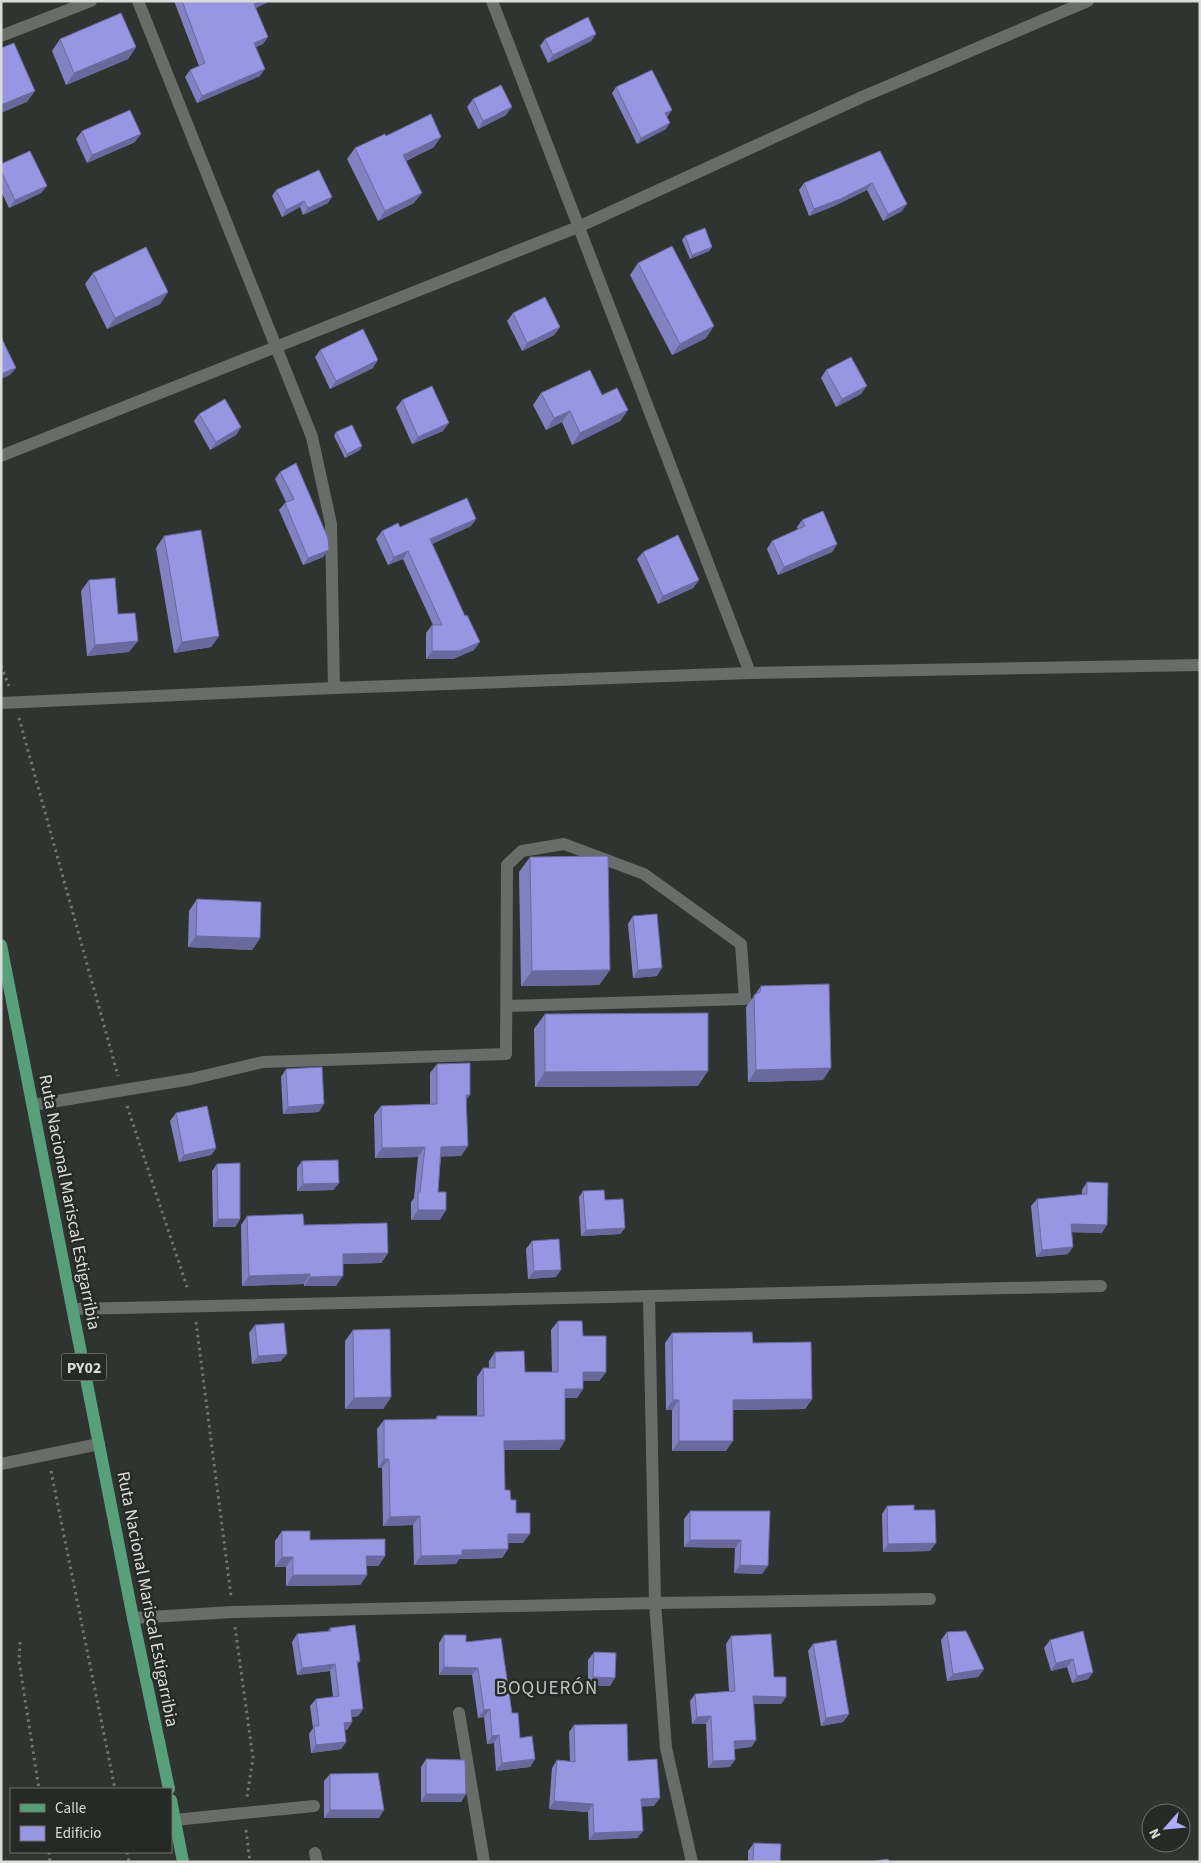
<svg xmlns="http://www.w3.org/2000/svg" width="1201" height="1863" viewBox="0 0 1201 1863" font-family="'Source Sans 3',sans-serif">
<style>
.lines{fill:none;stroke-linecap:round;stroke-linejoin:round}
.path{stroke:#727572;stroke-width:3;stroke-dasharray:2.5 4;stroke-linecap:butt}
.minor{stroke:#696d6a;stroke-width:12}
.major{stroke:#58a07a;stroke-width:12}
.wall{fill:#8281c2}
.shaded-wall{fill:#6a699e}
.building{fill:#9796e2;stroke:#6a699e}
.labels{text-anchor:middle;stroke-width:5;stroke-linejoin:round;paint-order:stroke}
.shield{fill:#262a27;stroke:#a5a7a5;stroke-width:1}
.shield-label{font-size:16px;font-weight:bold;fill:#dbdddb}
.street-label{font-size:18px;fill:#dbdddb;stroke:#262a27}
.neighbourhood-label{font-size:19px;letter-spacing:1px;fill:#bfc4c1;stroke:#262a27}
</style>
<rect width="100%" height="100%" fill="#303431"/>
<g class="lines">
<g class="path">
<polyline points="1,666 9,686"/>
<polyline points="19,718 118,1076"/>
<polyline points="127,1106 188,1290"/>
<polyline points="196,1322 231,1596"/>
<polyline points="51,1471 115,1789"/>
<polyline points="235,1627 253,1758 247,1797"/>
<polyline points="20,1642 19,1661 39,1789"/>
<polyline points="246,1830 250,1862"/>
<polyline points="49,1852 50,1862"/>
<polyline points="127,1852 129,1862"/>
</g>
<g class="minor">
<polyline points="138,1 312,437 331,524 334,688"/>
<polyline points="492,1 750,673"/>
<polyline points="1,36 91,1"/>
<polyline points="1,456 578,227 862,97 1088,1"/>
<polyline points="1,703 334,688 750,673 1200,665"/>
<polyline points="33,1105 191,1079 263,1062 506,1054 507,865 522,851 564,844 644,874 741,944 745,999 507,1006"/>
<polyline points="649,1296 655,1603 666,1748 692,1862"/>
<polyline points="73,1309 1101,1286"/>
<polyline points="1,1464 99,1444"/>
<polyline points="133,1618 233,1612 655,1603 930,1599"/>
<polyline points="459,1713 484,1862"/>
<polyline points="175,1820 314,1806"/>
<polyline points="315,1853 317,1862"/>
</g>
<g class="major">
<polyline points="1,945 133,1618 169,1789"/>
<polyline points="171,1800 183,1862"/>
</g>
</g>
<g class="wall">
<polygon points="174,1 270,1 256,8 263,44 256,47 260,76 197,103 185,77 190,70 199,66"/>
<polygon points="596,34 591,41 548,63 540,46 545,39"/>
<polygon points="60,39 136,47 128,59 66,85 52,51"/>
<polygon points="616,87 672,110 667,116 666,129 637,144 612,93"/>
<polygon points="473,99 506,115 478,129 467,107"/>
<polygon points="82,131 135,142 87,163 76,139"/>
<polygon points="386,136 434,147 406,161 414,203 378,221 347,159 355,148"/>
<polygon points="880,151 902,211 883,221 867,190 834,206 809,216 799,190 804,183"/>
<polygon points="1,164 47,186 41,193 9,208 1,191"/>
<polygon points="276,190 328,203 303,215 300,207 282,217 272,196"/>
<polygon points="685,236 712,247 709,251 690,259 682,240"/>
<polygon points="638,263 706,338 672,355 630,275"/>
<polygon points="93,273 168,292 160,304 107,329 85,284"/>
<polygon points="513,313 560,327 554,335 522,351 507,321"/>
<polygon points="320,350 373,368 330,389 315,357"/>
<polygon points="826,370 861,394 836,407 821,378"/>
<polygon points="541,393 602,395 628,410 620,421 572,445 562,422 546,430 533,405"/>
<polygon points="402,400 443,431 412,444 396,408"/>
<polygon points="199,414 241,427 236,435 210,450 194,421"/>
<polygon points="336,432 360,450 345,458 334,436"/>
<polygon points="280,472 323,557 303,565 279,510 285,503 286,502 275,479"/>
<polygon points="476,519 471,526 432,544 474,650 453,659 426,659 426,633 432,625 433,625 403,559 388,565 376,539 382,531 400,527"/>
<polygon points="802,520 837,544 832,552 778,575 767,549 772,541 798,530 797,527"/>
<polygon points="164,536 219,636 211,647 174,653 156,548"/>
<polygon points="643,552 699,580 693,588 658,604 637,559"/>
<polygon points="89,580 118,614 129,652 87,656 81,591"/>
<polygon points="530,857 610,970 599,985 521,986 519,872"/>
<polygon points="197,899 260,938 252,950 188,947 189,911"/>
<polygon points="633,916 657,976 633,978 628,924"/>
<polygon points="761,986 823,1080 748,1082 746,1007"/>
<polygon points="545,1014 698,1086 535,1087 534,1029"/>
<polygon points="437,1064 466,1100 461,1156 441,1156 438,1192 440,1220 411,1220 411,1202 414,1198 418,1157 375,1158 374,1115 381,1106 430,1104 430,1073"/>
<polygon points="286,1069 319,1112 283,1114 281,1077"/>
<polygon points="176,1113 216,1148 211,1155 179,1162 170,1121"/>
<polygon points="302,1161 339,1183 333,1190 297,1191 297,1168"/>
<polygon points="217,1164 240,1219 235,1227 213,1227 212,1171"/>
<polygon points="1087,1182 1102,1233 1072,1232 1068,1254 1036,1257 1031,1206 1037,1199 1082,1195 1082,1190"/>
<polygon points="583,1191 605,1200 625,1228 620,1234 581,1236 579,1197"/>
<polygon points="247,1216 304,1225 388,1253 381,1263 343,1264 336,1286 304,1286 304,1284 242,1286 241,1225"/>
<polygon points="532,1241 556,1277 528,1279 526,1249"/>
<polygon points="558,1321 583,1336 606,1372 599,1381 583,1381 583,1389 577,1398 565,1398 565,1440 559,1450 504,1450 505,1490 516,1513 523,1543 508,1543 508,1549 502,1558 459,1559 456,1564 414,1565 413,1525 383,1526 382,1468 378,1468 377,1429 384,1420 435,1419 437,1416 477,1416 477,1377 483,1368 489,1368 489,1361 495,1352 525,1372 552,1372 551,1330"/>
<polygon points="255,1325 281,1361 252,1364 249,1333"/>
<polygon points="353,1330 391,1397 383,1409 345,1409 345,1341"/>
<polygon points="672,1333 753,1343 812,1399 805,1409 733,1410 726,1451 672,1451 672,1410 666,1410 665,1343"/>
<polygon points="887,1506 914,1510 930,1551 883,1552 882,1514"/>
<polygon points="690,1511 770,1511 762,1574 734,1573 735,1548 684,1547 684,1519"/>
<polygon points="282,1531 310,1540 385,1556 378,1566 367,1566 367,1575 360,1585 286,1586 286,1567 275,1567 275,1541"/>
<polygon points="330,1628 360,1661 357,1664 363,1709 358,1716 352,1717 352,1722 347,1730 345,1730 346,1742 341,1749 311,1753 309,1734 313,1728 310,1706 316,1699 333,1697 330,1671 297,1675 292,1642 297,1634 328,1631"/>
<polygon points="947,1632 984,1669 978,1677 947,1681 941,1640"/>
<polygon points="444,1635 466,1642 512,1713 520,1738 535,1759 530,1767 496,1771 494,1743 487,1744 484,1717 478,1718 472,1675 439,1675 439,1643"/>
<polygon points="731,1636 774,1677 786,1697 781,1704 754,1704 756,1740 751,1747 734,1749 730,1767 708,1768 706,1724 692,1724 690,1701 695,1694 729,1691 726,1644"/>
<polygon points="1050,1640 1093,1672 1088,1679 1072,1683 1067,1667 1051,1671 1044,1648"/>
<polygon points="813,1644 849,1714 843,1722 821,1726 808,1651"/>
<polygon points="594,1652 610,1686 588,1685 588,1660"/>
<polygon points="574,1725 628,1761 654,1806 642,1806 643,1831 637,1838 589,1840 588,1812 549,1809 552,1768 557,1760 570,1761 569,1732"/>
<polygon points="426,1759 466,1794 461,1802 421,1802 421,1767"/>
<polygon points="330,1774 379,1818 324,1818 324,1781"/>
<polygon points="754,1843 780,1862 748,1862 748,1851"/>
</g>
<g class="shaded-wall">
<polygon points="260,1 270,1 249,11 254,4"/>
<polygon points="596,34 591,41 548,63 553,55"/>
<polygon points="268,37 263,44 249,50 254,43"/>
<polygon points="136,47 128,59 66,85 74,73"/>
<polygon points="265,69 260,76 197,103 202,96"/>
<polygon points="35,91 27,102 1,113 1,105"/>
<polygon points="512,107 506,115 478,129 483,121"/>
<polygon points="672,110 668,116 661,119 665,113"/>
<polygon points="670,123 666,129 637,144 641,138"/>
<polygon points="141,134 135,142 87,163 92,155"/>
<polygon points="441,137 434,147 396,165 403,155"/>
<polygon points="872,183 867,190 834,206 809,216 814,209"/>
<polygon points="47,186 41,193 9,208 15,200"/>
<polygon points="422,193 414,203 378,221 385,211"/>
<polygon points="332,197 328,203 303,215 308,208"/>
<polygon points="304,201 300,207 282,217 286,210"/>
<polygon points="907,204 902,211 883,221 888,214"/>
<polygon points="712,247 709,251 690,259 692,255"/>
<polygon points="168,292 160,304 107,329 115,318"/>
<polygon points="714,326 706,338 672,355 680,344"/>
<polygon points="560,327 554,335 522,351 527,343"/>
<polygon points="378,360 373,368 330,389 336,381"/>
<polygon points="16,368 10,375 1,379 1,374"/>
<polygon points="867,386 861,394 836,407 842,399"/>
<polygon points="628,410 620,421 572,445 580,433"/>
<polygon points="570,411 562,422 546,430 554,418"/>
<polygon points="449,423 443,431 412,444 418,437"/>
<polygon points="241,427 236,435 210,450 216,442"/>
<polygon points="362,446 360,450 345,458 347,454"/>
<polygon points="476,519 471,526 424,547 430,539"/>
<polygon points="837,544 832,552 778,575 784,567"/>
<polygon points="329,550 323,557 303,565 308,558"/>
<polygon points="408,551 403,559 388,565 394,557"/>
<polygon points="699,580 693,588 658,604 663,596"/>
<polygon points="219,636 211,647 174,653 182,642"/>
<polygon points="138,641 129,652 87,656 95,645"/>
<polygon points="480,642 474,650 453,659 426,659 432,651"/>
<polygon points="196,936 260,938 252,950 188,947"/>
<polygon points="662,968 657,976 633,978 638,970"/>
<polygon points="610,970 599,985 521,986 532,971"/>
<polygon points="831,1068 823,1080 748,1082 756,1070"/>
<polygon points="708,1071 698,1086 535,1087 545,1072"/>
<polygon points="466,1095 470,1095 463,1104"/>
<polygon points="324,1104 319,1112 283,1114 288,1107"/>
<polygon points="468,1146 461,1156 435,1157 441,1147"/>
<polygon points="425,1147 418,1157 375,1158 382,1148"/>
<polygon points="216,1148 211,1155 179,1162 184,1155"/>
<polygon points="339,1183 333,1190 297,1191 303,1184"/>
<polygon points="418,1210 446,1210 440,1220 411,1220"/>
<polygon points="218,1219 240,1219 235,1227 213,1227"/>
<polygon points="1071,1224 1107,1225 1102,1233 1066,1232"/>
<polygon points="625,1228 620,1234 581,1236 586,1230"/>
<polygon points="1073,1247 1068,1254 1036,1257 1042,1250"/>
<polygon points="388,1253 381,1263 336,1264 343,1254"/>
<polygon points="561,1270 556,1277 528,1279 534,1271"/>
<polygon points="310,1274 304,1284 242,1286 249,1276"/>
<polygon points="343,1276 336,1286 304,1286 310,1277"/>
<polygon points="287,1354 281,1361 252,1364 258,1356"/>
<polygon points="583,1372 606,1372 599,1381 577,1381"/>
<polygon points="565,1389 583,1389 577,1398 559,1398"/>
<polygon points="391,1397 383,1409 345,1409 354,1398"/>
<polygon points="812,1399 805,1409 726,1410 733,1400"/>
<polygon points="673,1400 679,1400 672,1410 666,1410"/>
<polygon points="565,1440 559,1450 497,1450 504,1441"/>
<polygon points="679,1441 733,1441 726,1451 672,1451"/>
<polygon points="384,1459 389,1459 382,1468 378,1468"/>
<polygon points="420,1516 413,1525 383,1526 390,1517"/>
<polygon points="508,1534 530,1534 523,1543 502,1543"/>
<polygon points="690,1540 741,1540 735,1548 684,1547"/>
<polygon points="936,1543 930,1551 883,1552 888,1544"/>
<polygon points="508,1549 502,1558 459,1559 456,1564 414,1565 421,1556 462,1550"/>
<polygon points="366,1556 385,1556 378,1566 359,1566"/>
<polygon points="282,1557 293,1557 286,1567 275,1567"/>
<polygon points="740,1565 768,1566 762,1574 734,1573"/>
<polygon points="293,1575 367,1575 360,1585 286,1586"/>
<polygon points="1073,1659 1067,1667 1051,1671 1056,1663"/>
<polygon points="335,1664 330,1671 297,1675 302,1668"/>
<polygon points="444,1667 478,1668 472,1675 439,1675"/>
<polygon points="984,1669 978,1677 947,1681 953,1674"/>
<polygon points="1093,1672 1088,1679 1072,1683 1077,1676"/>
<polygon points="593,1677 615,1678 610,1686 588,1685"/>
<polygon points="753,1696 786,1697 781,1704 748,1704"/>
<polygon points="363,1709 358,1716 346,1718 351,1710"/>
<polygon points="490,1709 484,1717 478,1718 484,1710"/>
<polygon points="849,1714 843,1722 821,1726 826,1718"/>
<polygon points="711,1716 706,1724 692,1724 697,1717"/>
<polygon points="352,1722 347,1730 339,1730 344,1723"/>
<polygon points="499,1735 494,1743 487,1744 492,1736"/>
<polygon points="756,1740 751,1747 729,1749 734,1741"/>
<polygon points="346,1742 341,1749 311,1753 316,1745"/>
<polygon points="535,1759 530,1767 496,1771 502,1763"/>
<polygon points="735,1760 730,1767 708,1768 713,1761"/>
<polygon points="426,1794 466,1794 461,1802 421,1802"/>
<polygon points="660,1798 654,1806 636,1807 641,1799"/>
<polygon points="554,1801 593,1804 588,1812 549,1809"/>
<polygon points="330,1810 384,1810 379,1818 324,1818"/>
<polygon points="643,1831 637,1838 589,1840 594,1833"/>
</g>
<g class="building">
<polygon points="182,1 260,1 254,4 268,37 254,43 265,69 202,96 190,70 205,63"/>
<polygon points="121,13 136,47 74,73 60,39"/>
<polygon points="588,17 596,34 553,55 545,39"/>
<polygon points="14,43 35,91 1,105 1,48"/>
<polygon points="652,70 672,110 665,113 670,123 641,138 616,87"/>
<polygon points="501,85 512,107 483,121 473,99"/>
<polygon points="130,110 141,134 92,155 82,131"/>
<polygon points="431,114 441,137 403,155 422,193 385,211 355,148 385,134 386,136"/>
<polygon points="30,151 47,186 15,200 1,171 1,164"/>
<polygon points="880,151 907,204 888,214 872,183 840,199 814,209 804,183"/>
<polygon points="319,170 332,197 308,208 304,201 286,210 276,190"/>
<polygon points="705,228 712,247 692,255 685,236"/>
<polygon points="672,246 714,326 680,344 638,263"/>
<polygon points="146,247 168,292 115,318 93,273"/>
<polygon points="545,297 560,327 527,343 513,313"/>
<polygon points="363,329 378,360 336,381 320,350"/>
<polygon points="1,337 16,368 1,374"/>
<polygon points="851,357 867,386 842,399 826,370"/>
<polygon points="590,370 602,395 617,388 628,410 580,433 570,411 554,418 541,393"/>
<polygon points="432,386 449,423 418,437 402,400"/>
<polygon points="225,399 241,427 216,442 199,414"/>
<polygon points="352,425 362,446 347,454 336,432"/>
<polygon points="296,463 328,538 329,550 308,558 285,503 294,499 280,472"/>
<polygon points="467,498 476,519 430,539 465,616 467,615 480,642 459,651 432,651 432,625 442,625 408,551 394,557 382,531 398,523 400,527"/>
<polygon points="823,511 837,544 784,567 772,541 805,526 802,520"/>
<polygon points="201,530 219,636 182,642 164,536"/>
<polygon points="678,535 699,580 663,596 643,552"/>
<polygon points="115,578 118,614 135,613 138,641 95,645 89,580"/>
<polygon points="608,856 610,970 532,971 530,857"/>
<polygon points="197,899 261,902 260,938 196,936"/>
<polygon points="657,914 662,968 638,970 633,916"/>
<polygon points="829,984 831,1068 756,1070 754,995 760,992 761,986"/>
<polygon points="708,1013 708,1071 545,1072 545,1014"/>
<polygon points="470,1063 470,1095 466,1095 468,1146 441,1147 438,1192 446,1192 446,1210 418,1210 418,1192 420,1192 425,1147 382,1148 381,1106 437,1104 437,1064"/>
<polygon points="322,1067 324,1104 288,1107 286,1069"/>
<polygon points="207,1106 216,1148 184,1155 176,1113"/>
<polygon points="338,1160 339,1183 303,1184 302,1161"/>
<polygon points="240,1163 240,1219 218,1219 217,1164"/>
<polygon points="1087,1182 1108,1183 1107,1225 1071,1224 1073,1247 1042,1250 1037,1199 1087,1194"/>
<polygon points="604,1190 605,1200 623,1199 625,1228 586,1230 583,1191"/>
<polygon points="303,1214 304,1225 387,1223 388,1253 343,1254 343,1276 310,1277 310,1274 249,1276 247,1216"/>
<polygon points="559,1239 561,1270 534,1271 532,1241"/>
<polygon points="558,1321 582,1321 583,1336 606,1336 606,1372 583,1372 583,1389 565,1389 565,1440 504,1441 505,1490 510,1490 511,1500 516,1500 516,1513 530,1513 530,1534 508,1534 508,1549 462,1550 462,1555 421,1556 420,1516 390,1517 389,1459 384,1459 384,1420 437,1419 437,1416 484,1416 483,1368 495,1368 495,1352 524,1351 525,1372 558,1372"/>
<polygon points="284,1323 287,1354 258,1356 255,1325"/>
<polygon points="390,1329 391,1397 354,1398 353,1330"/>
<polygon points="752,1332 753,1343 811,1342 812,1399 733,1400 733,1441 679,1441 679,1400 673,1400 672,1333"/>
<polygon points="914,1505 914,1510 935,1510 936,1543 888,1544 887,1506"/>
<polygon points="690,1511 770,1511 768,1566 740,1565 741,1540 690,1540"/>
<polygon points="282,1531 310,1531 310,1540 385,1539 385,1556 366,1556 367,1575 293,1575 293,1557 282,1557"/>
<polygon points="355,1625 360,1661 357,1661 363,1709 351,1710 352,1722 344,1723 346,1742 316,1745 314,1726 319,1726 316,1699 339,1696 335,1664 302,1668 297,1634 331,1631 330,1628"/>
<polygon points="966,1631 984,1669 953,1674 947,1632"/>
<polygon points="1083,1631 1093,1672 1077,1676 1073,1659 1056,1663 1050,1640"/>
<polygon points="771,1634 774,1677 786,1677 786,1697 753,1696 756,1740 734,1741 735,1760 713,1761 711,1716 697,1717 695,1694 735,1691 731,1636"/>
<polygon points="444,1635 466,1635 466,1642 501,1638 512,1713 518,1713 520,1738 532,1736 535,1759 502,1763 499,1735 492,1736 490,1709 484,1710 478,1668 444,1667"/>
<polygon points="836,1640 849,1714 826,1718 813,1644"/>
<polygon points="594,1652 616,1653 615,1678 593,1677"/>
<polygon points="627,1724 628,1761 657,1759 660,1798 641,1799 643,1831 594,1833 593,1804 554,1801 557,1760 575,1762 574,1725"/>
<polygon points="426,1759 465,1760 466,1794 426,1794"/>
<polygon points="378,1773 384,1810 330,1810 330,1774"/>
<polygon points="754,1843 781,1844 780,1862 753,1862"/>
<polygon points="888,1859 889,1862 869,1862"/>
</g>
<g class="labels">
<rect class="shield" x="61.5" y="1353.5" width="45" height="27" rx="4"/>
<g class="shield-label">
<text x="84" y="1373">PY02</text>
</g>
<g class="street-label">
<text transform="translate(70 1202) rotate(79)" y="6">Ruta Nacional Mariscal Estigarribia</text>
<text transform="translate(148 1599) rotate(79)" y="6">Ruta Nacional Mariscal Estigarribia</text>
</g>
<g class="neighbourhood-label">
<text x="547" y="1694">BOQUERÓN</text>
</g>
</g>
<rect width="1201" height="1863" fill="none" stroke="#dbdddb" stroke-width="5"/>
<rect x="10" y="1788" width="162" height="65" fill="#262a27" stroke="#6e726f"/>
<rect x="20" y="1804" width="25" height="8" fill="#58a07a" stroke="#6e726f"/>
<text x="55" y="1813" font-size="15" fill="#dbdddb">Calle</text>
<rect x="20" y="1826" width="25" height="15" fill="#9796e2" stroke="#6e726f"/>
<text x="55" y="1838" font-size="15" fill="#dbdddb">Edificio</text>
<g transform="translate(1166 1828) rotate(243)"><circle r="24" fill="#262a27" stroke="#6e726f"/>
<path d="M0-4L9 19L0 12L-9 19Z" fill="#aeaefa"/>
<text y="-8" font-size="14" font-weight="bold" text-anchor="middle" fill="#dbdddb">N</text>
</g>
</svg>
